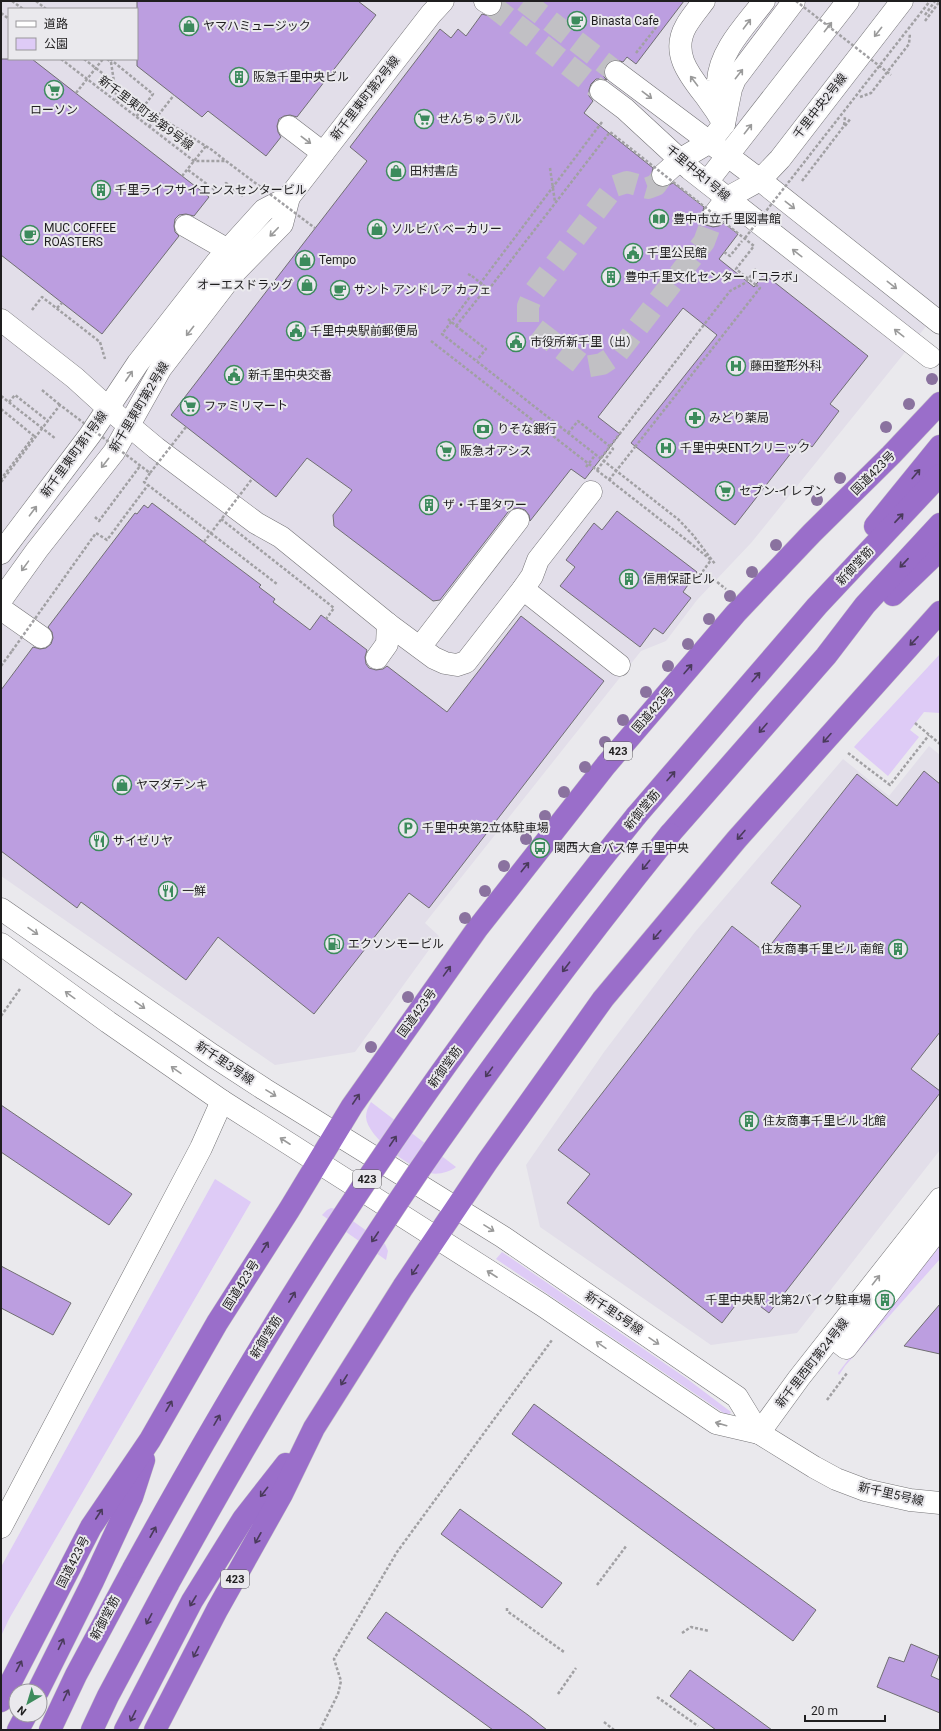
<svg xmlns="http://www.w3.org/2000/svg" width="941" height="1731" viewBox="0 0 941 1731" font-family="Roboto,'Noto Sans JP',sans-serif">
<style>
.built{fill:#e2dee9;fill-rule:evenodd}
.green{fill:#decbf6}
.building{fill:#bc9ee0;stroke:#716f73}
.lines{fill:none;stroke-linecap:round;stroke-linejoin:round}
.minor-tunnel{stroke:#c1c0c4;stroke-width:22;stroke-dasharray:22 11;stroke-linecap:butt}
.minor-casing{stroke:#757477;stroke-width:23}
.highway-casing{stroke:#c5c4c5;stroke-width:23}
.path{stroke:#a1a0a3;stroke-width:2.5;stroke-dasharray:3 2;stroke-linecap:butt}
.minor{stroke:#fff;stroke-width:22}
.highway{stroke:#9a6eca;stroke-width:22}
.highway-bridge-casing{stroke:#c5c4c5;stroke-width:23;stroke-linecap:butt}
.path-bridge{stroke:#a1a0a3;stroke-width:2.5;stroke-dasharray:3 2;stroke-linecap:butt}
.highway-bridge{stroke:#9a6eca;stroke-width:22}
.tree{fill:#8a729f}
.oneway{stroke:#9a9a9a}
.oneway2{stroke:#4a3a5b}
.labels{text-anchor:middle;stroke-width:4;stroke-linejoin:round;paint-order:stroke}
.shield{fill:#eae9ed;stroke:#5c5b5d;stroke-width:1}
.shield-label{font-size:11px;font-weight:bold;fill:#1f1e1f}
.poi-label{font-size:12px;fill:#1f1e1f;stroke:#eae9ed;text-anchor:start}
.street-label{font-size:12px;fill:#1f1e1f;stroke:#eae9ed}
</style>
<rect width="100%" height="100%" fill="#eae9ed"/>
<g class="built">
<path d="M1,1H940V309L751,543L697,600L666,641L641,651L425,923L439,936L355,1052L275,1065L1,876ZM9,9H137V59H9Z"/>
<polygon points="929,746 940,755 940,1150 797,1333 711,1345 540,1227 526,1165 604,1052 695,932 843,759 889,796"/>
</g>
<g class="green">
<polygon points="940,654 940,713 924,712 910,730 919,737 888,776 854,747"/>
<path d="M371,1102L456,1167C450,1172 438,1175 430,1173C411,1169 367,1137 366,1117C366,1112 368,1107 371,1102Z"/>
<polygon points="215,1179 251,1202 9,1619 1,1636 1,1567"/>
<polygon points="331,1208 336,1209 385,1244 388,1251 386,1260 322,1215 327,1210"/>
<polygon points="940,1241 940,1259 845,1366 839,1375 838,1373"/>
<polygon points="502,1252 686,1378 731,1412 728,1416 496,1259"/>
</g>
<g class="building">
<polygon points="137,1 358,1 376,15 297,117 290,115 284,116 279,119 277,126 278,132 281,137 266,156 208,111 202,117 137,66"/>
<polygon points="502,1 684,1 636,64 627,57 623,62 617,60 611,60 606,64 604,71 604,77 607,80 602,79 596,79 591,84 589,90 589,96 593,101 584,113 653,168 651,177 654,184 659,187 665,187 673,183 704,207 702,214 703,220 706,225 713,227 719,226 724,223 738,234 719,259 754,287 764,274 868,356 830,404 839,411 812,447 802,439 735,525 631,443 717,335 683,308 598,417 620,434 585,479 571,469 530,521 529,515 525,510 519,508 513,509 508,512 440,600 433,601 334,526 333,515 352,490 307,458 276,497 171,415 367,161 350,147 440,29 451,38 458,29 466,36 482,14 489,16 496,15 501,10"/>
<polygon points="1,59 32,59 209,197 194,216 186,214 179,215 175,219 174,226 175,232 179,236 102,334 1,255"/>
<polygon points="152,503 261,585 259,587 275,599 273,602 310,630 321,615 367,650 365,657 366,664 369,668 376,670 383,669 387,666 447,712 521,616 604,681 429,908 409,893 314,1014 218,937 186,980 81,902 77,908 1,851 1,690 33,647 40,649 46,648 51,644 53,638 52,632 48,627 135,513 137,514 144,505 148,508"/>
<polygon points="617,511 697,572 683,592 691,598 663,634 654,628 640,647 560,586 575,567 566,560 594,523 602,530"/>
<polygon points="924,771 940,784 940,1032 911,1069 940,1091 940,1093 769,1313 744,1294 722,1323 567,1203 590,1174 558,1150 732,926 765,952 801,906 771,883 857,774 897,806"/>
<polygon points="1,1105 132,1194 109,1225 1,1152"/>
<polygon points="1,1266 71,1303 53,1335 1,1308"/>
<polygon points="940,1304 940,1354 904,1346"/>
<polygon points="534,1404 816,1610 793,1641 512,1434"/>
<polygon points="460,1509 562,1583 542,1608 441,1534"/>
<polygon points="386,1612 528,1715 547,1730 493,1730 367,1638"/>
<polygon points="911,1644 939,1656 931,1676 940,1680 940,1713 877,1687 889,1657 904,1662"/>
<polygon points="690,1670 772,1730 716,1730 670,1696"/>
</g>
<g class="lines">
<g class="minor-tunnel">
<polyline points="524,1 616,72"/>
<polyline points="490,4 601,91"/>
<polyline points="663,175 656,185 648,188 627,182 615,186 534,292 528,306 528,323 585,367 602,364 617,354 704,242 714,215"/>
</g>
<defs>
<g id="minor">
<polyline points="485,1 490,4"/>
<path d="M704,1C698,9 691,17 686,26C670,54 691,77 707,98C713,106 719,115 724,124"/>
<polyline points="616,72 760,180 940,323"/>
<polyline points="601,91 625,109 690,169 930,357"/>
<path d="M722,109C720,100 717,90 718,81C720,50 746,25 764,1"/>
<polyline points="289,127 323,153"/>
<polyline points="663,175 681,159 710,142 724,124 731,89 735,79 794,1"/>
<polyline points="707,182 848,1"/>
<polyline points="714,215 727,198 760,180 780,159 902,1"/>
<polyline points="186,226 228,250"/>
<polyline points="1,320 75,378 108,408 156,448 256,523 281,537 388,624 434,658 445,663 457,665 466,662 523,589 532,576 538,560 591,492"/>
<polyline points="1,553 90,435 138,363 216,263 264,210 289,197"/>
<polyline points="523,589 619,665"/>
<polyline points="1,600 37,550 114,452 161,368 234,273 282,224 289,197 431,14 443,1"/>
<polyline points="1,609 41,637"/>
<polyline points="420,647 518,520"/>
<polyline points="377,658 387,644 388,624"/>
<polyline points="1,909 212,1055 264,1089 503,1237 737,1397 759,1433"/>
<polyline points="1,944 108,1022 222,1101 542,1305 716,1423 759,1433 814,1467 836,1479 865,1490 910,1500 940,1503"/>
<polyline points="832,1337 846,1348 940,1227"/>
<polyline points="759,1433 799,1378 940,1199"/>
<polyline points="1,1527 201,1148 222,1101"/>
</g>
<g id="highway">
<polyline points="875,526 940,446"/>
<polyline points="893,595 940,550"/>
<polyline points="636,816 817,606 940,475"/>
<polyline points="670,834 826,656 865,605 940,524"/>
<polyline points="38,1691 93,1581 132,1497 144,1460"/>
<polyline points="1,1701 91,1527 150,1440 217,1323 289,1210 352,1106 477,929 606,765 736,613 812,533 891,455 940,403"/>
<polyline points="18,1730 26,1715"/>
<polyline points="50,1730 76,1675 134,1567"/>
<polyline points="92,1730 108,1696 168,1584"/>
<polyline points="125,1730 192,1601 243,1519 286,1464"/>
<polyline points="155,1730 217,1610 282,1494 314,1428 403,1287 487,1162 603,999 737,839 940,612"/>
</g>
</defs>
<use href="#minor" class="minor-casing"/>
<use href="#highway" class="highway-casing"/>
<g class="path">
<polyline points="12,1 23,9"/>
<polyline points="36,1 46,9"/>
<polyline points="1,13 9,19"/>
<polyline points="925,15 935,1"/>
<polyline points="925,21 940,1"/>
<polyline points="636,53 658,25"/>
<polyline points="61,59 194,161 226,161"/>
<polyline points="84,59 158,116 212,150 226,161"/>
<polyline points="107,59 111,62 117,102"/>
<polyline points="110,59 153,94 136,117"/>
<polyline points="860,97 871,93 909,44 910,33"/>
<polyline points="602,122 442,334 679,520 693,535 715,564"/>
<polyline points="845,126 851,118"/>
<polyline points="149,127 174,95"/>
<polyline points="188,170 219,193 226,183 243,196"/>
<polyline points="182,176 206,146"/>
<polyline points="802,181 844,126 845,117"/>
<polyline points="724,252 730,256 742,241"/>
<polyline points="468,274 472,276"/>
<polyline points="483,285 491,291"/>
<polyline points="57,308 62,303"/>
<polyline points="32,310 42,297 100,342 105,359"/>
<polyline points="456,326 480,296"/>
<polyline points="461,330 486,349 477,360"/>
<polyline points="42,390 60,405"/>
<polyline points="1,396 56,439"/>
<polyline points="9,402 15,395 48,421"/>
<polyline points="1,409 34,436 1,479"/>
<polyline points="568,433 578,421 597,436"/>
<polyline points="635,447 760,288 756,285"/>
<polyline points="601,458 730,291 745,283 756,269"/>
<polyline points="586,467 596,454"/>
<polyline points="95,517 99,521 140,466"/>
<polyline points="689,542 711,560 703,571 726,589"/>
<polyline points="1,666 12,651"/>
<polyline points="915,723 940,744"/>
<polyline points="848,753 890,785 929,735"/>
<polyline points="1,1016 20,989"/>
<polyline points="827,1400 847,1373"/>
<polyline points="597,1585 627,1545"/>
<polyline points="507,1608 507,1611 564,1652"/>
<polyline points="682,1633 691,1627 709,1631"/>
<polyline points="558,1694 576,1668"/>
<polyline points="657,1697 698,1726"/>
<polyline points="604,1722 614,1730"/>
<polyline points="320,1730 338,1694 341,1681 334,1659 397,1552 552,1340"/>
</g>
<use href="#minor" class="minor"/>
<use href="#highway" class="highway"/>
<defs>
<g id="highway-bridge">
<path d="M134,1567C199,1449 267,1332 341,1219C432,1079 532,945 636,816"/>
<path d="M168,1584C251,1433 339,1285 438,1143C512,1037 589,935 670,834"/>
</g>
</defs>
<use href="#highway-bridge" class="highway-bridge-casing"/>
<g class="path-bridge">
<polyline points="796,1 891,75"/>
<polyline points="76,93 103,59"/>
<polyline points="226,161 315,228"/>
<polyline points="550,168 555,202"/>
<polyline points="745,238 930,1"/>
<polyline points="472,276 483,285"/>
<polyline points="480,296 489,289 610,132 754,246 736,269 756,285"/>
<polyline points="448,319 461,330"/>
<polyline points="431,341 689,542"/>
<polyline points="597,470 613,449 597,436"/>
<polyline points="150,473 144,482 277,584"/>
<polyline points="609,480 635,447"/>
<polyline points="1,482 60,405 150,473 186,427"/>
<polyline points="221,519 334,608 326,619"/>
<polyline points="204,542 252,479"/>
<polyline points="12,651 96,533 107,540 148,485"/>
</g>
<use href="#highway-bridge" class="highway-bridge"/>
</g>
<g class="tree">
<circle cx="932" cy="379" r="6"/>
<circle cx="909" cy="404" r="6"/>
<circle cx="886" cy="427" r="6"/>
<circle cx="840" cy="478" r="6"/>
<circle cx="817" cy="500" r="6"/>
<circle cx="776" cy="545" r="6"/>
<circle cx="752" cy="572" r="6"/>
<circle cx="730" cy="596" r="6"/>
<circle cx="709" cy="619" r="6"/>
<circle cx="688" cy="644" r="6"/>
<circle cx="668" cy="666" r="6"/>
<circle cx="646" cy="692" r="6"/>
<circle cx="623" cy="720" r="6"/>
<circle cx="605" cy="742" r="6"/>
<circle cx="585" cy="767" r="6"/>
<circle cx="564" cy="792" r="6"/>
<circle cx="545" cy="816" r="6"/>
<circle cx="526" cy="839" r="6"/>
<circle cx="504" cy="866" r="6"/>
<circle cx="485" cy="891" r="6"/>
<circle cx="465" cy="918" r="6"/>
<circle cx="408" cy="997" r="6"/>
<circle cx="371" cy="1047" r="6"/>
</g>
<defs><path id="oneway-shaft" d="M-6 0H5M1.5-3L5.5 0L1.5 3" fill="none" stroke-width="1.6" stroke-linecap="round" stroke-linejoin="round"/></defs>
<g class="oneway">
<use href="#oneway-shaft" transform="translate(747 24) rotate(-53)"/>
<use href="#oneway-shaft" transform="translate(828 27) rotate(-52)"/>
<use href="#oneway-shaft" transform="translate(878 32) rotate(128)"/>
<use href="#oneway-shaft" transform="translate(739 74) rotate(-52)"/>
<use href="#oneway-shaft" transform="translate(694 81) rotate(-127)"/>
<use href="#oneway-shaft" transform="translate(647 95) rotate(37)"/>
<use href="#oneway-shaft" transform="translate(748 129) rotate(-52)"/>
<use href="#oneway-shaft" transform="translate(306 140) rotate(37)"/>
<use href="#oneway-shaft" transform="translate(790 205) rotate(38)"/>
<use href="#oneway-shaft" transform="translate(274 232) rotate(134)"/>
<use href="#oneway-shaft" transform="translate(797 253) rotate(-142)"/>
<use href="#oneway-shaft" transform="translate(892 285) rotate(38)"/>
<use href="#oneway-shaft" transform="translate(190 331) rotate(128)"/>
<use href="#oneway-shaft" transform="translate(899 333) rotate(-142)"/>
<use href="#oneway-shaft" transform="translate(129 376) rotate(-56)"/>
<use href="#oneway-shaft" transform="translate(105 463) rotate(128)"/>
<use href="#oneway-shaft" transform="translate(33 511) rotate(-53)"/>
<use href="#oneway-shaft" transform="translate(25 566) rotate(126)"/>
<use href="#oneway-shaft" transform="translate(33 931) rotate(35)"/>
<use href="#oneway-shaft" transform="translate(70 995) rotate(-144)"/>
<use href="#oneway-shaft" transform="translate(140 1005) rotate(35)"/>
<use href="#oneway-shaft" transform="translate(176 1070) rotate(-145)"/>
<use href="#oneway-shaft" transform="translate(271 1093) rotate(32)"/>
<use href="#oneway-shaft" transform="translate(285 1141) rotate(-147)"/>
<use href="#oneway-shaft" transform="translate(489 1228) rotate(32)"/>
<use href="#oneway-shaft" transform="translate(492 1274) rotate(-147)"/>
<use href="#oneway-shaft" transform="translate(876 1280) rotate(-52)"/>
<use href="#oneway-shaft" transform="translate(654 1341) rotate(34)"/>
<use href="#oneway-shaft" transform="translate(601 1345) rotate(-146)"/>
<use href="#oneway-shaft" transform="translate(721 1424) rotate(-164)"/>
</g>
<g class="oneway2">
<use href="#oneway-shaft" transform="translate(916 474) rotate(-50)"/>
<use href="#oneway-shaft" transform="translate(899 518) rotate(-47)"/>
<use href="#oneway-shaft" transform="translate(904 563) rotate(133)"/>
<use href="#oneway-shaft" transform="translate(914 641) rotate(133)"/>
<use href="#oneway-shaft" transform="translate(688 669) rotate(-49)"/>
<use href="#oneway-shaft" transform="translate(756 677) rotate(-49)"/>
<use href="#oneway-shaft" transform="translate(763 728) rotate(131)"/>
<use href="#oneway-shaft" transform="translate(827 738) rotate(132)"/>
<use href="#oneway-shaft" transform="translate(671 776) rotate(-49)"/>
<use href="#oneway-shaft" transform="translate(741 835) rotate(131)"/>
<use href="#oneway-shaft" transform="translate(646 865) rotate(129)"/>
<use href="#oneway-shaft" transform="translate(525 867) rotate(-51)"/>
<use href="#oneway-shaft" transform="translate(657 935) rotate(130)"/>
<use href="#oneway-shaft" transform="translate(566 967) rotate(127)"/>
<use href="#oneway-shaft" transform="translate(447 971) rotate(-54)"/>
<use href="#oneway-shaft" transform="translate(489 1072) rotate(126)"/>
<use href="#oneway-shaft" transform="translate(356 1099) rotate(-56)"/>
<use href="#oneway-shaft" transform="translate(393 1141) rotate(-56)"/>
<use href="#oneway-shaft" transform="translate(375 1237) rotate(124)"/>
<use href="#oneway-shaft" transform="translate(265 1247) rotate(-58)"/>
<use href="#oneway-shaft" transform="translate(415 1270) rotate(124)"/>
<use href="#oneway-shaft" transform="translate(292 1297) rotate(-58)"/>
<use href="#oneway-shaft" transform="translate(344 1380) rotate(122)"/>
<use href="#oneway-shaft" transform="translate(169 1406) rotate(-60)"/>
<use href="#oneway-shaft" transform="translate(217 1420) rotate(-60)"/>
<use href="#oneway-shaft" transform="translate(264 1492) rotate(128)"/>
<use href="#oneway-shaft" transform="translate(99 1514) rotate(-57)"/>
<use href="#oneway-shaft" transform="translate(153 1532) rotate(-61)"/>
<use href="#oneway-shaft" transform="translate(258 1538) rotate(119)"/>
<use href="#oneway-shaft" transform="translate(193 1601) rotate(121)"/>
<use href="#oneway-shaft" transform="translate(149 1619) rotate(118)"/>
<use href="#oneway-shaft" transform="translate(61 1644) rotate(-64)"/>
<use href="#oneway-shaft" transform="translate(196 1652) rotate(117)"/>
<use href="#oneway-shaft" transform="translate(19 1666) rotate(-63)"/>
<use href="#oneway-shaft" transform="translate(66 1695) rotate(-65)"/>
<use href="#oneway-shaft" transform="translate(133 1716) rotate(117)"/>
</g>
<defs>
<symbol id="cafe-ring" viewBox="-11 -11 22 22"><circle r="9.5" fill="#eae9ed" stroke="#3c8b5c" stroke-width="1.5"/><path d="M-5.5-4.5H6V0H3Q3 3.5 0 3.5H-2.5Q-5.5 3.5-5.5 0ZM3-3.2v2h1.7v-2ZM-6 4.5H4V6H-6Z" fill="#3c8b5c"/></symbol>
<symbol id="shop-ring" viewBox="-11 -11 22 22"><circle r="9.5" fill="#eae9ed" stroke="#3c8b5c" stroke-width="1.5"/><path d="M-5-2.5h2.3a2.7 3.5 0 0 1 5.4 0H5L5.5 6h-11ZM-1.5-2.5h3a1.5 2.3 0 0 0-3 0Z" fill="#3c8b5c"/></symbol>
<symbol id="building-ring" viewBox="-11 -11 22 22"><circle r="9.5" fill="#eae9ed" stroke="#3c8b5c" stroke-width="1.5"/><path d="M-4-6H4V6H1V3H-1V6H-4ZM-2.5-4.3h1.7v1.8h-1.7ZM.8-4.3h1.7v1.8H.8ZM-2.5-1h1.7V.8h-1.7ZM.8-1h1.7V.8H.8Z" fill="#3c8b5c"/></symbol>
<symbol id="supermarket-ring" viewBox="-11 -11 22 22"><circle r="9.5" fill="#eae9ed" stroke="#3c8b5c" stroke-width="1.5"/><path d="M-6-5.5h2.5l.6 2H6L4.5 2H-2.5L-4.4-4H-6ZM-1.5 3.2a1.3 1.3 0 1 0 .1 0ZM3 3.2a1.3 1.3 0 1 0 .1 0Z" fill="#3c8b5c"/></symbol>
<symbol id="library-ring" viewBox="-11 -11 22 22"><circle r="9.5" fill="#eae9ed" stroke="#3c8b5c" stroke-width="1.5"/><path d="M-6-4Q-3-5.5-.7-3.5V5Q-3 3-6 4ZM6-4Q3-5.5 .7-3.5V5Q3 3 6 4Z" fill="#3c8b5c"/></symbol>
<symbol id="civic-ring" viewBox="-11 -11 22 22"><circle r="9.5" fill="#eae9ed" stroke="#3c8b5c" stroke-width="1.5"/><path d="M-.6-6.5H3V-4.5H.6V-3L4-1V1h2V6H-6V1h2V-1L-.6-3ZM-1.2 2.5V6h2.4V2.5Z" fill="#3c8b5c"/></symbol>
<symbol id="hospital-ring" viewBox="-11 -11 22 22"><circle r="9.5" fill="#eae9ed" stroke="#3c8b5c" stroke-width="1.5"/><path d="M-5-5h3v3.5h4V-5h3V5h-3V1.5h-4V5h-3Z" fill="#3c8b5c"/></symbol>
<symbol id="pharmacy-ring" viewBox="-11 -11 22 22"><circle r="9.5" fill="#eae9ed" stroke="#3c8b5c" stroke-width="1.5"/><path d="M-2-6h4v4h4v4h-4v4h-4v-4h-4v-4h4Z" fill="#3c8b5c"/></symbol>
<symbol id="bank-ring" viewBox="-11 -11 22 22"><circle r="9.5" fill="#eae9ed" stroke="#3c8b5c" stroke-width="1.5"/><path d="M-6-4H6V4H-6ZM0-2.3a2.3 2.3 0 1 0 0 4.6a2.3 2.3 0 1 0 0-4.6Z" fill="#3c8b5c"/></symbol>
<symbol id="parking-ring" viewBox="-11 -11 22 22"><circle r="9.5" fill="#eae9ed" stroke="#3c8b5c" stroke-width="1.5"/><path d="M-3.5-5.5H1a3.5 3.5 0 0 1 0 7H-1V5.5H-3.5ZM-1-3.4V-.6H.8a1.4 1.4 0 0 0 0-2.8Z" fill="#3c8b5c"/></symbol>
<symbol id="restaurant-ring" viewBox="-11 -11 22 22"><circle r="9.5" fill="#eae9ed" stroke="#3c8b5c" stroke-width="1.5"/><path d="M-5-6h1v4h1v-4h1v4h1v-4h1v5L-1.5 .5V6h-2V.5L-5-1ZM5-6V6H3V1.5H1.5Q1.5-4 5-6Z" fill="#3c8b5c"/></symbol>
<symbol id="bus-ring" viewBox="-11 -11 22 22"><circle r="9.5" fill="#eae9ed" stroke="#3c8b5c" stroke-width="1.5"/><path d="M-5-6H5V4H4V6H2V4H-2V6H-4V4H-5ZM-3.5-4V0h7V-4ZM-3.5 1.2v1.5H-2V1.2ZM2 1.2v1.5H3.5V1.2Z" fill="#3c8b5c"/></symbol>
<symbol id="fuel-ring" viewBox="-11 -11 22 22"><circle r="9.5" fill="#eae9ed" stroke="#3c8b5c" stroke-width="1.5"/><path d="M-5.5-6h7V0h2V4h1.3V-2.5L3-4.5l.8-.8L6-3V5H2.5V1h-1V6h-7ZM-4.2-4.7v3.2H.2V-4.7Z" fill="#3c8b5c"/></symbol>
</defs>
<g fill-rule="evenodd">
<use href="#cafe-ring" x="566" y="10" width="22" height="22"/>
<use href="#shop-ring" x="178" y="15" width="22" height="22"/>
<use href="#building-ring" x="228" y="66" width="22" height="22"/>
<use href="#supermarket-ring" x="43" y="79" width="22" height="22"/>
<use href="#supermarket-ring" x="413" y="108" width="22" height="22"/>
<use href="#shop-ring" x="385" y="160" width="22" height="22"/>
<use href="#building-ring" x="90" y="179" width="22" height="22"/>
<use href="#library-ring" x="648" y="208" width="22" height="22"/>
<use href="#shop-ring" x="366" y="218" width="22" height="22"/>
<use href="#cafe-ring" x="19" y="224" width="22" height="22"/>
<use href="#civic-ring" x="622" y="242" width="22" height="22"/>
<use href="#shop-ring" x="294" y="249" width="22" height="22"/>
<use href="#building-ring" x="600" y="266" width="22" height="22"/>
<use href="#shop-ring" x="296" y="274" width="22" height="22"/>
<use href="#cafe-ring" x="329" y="279" width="22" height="22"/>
<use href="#civic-ring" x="285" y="320" width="22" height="22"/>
<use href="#civic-ring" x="505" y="331" width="22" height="22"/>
<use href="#hospital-ring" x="725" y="355" width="22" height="22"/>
<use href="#civic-ring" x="223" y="364" width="22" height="22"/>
<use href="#supermarket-ring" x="179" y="395" width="22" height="22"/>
<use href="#pharmacy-ring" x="684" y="407" width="22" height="22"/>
<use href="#bank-ring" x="472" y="418" width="22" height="22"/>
<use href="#hospital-ring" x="655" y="437" width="22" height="22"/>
<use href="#supermarket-ring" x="435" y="440" width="22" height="22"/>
<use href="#supermarket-ring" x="714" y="480" width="22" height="22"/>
<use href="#building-ring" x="418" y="494" width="22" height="22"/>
<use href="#building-ring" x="618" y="568" width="22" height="22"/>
<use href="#shop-ring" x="111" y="774" width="22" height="22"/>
<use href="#parking-ring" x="397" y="817" width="22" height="22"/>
<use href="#restaurant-ring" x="88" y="830" width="22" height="22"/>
<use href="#bus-ring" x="529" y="837" width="22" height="22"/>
<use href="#restaurant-ring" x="157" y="880" width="22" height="22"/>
<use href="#fuel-ring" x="323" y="933" width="22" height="22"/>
<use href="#building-ring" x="887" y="938" width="22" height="22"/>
<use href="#building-ring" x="738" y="1110" width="22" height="22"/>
<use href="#building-ring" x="874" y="1289" width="22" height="22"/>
</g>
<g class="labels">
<g class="shield">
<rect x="604" y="742" width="28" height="18" rx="3"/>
<rect x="353" y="1170" width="28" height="18" rx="3"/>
<rect x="221" y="1570" width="28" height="18" rx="3"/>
</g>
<g class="shield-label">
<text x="618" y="755">423</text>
<text x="367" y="1183">423</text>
<text x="235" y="1583">423</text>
</g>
<g class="poi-label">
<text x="591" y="25">Binasta Cafe</text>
<text x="203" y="30">ヤマハミュージック</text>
<text x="253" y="81">阪急千里中央ビル</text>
<text x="54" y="114" text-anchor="middle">ローソン</text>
<text x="438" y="123">せんちゅうパル</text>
<text x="410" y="175">田村書店</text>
<text x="115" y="194">千里ライフサイエンスセンタービル</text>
<text x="673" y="223">豊中市立千里図書館</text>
<text x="44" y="232">MUC COFFEE<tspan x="44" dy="14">ROASTERS</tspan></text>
<text x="391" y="233">ソルビバ ベーカリー</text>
<text x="647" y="257">千里公民館</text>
<text x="319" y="264">Tempo</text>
<text x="625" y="281">豊中千里文化センター「コラボ」</text>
<text x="293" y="289" text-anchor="end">オーエスドラッグ</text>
<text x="354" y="294">サント アンドレア カフェ</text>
<text x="310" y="335">千里中央駅前郵便局</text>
<text x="530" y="346">市役所新千里（出）</text>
<text x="750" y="370">藤田整形外科</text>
<text x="248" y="379">新千里中央交番</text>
<text x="204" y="410">ファミリマート</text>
<text x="709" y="422">みどり薬局</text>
<text x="497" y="433">りそな銀行</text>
<text x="680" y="452">千里中央ENTクリニック</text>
<text x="460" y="455">阪急オアシス</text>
<text x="739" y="495">セブン-イレブン</text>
<text x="443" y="509">ザ・千里タワー</text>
<text x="643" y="583">信用保証ビル</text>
<text x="136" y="789">ヤマダデンキ</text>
<text x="422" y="832">千里中央第2立体駐車場</text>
<text x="113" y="845">サイゼリヤ</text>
<text x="554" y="852">関西大倉バス停 千里中央</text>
<text x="182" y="895">一鮮</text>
<text x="348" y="948">エクソンモービル</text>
<text x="884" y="953" text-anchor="end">住友商事千里ビル 南館</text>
<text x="763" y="1125">住友商事千里ビル 北館</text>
<text x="871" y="1304" text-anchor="end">千里中央駅 北第2バイク駐車場</text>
</g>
<g class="street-label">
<text transform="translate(365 98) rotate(-52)" y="4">新千里東町第2号線</text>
<text transform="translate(820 106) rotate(-52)" y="4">千里中央2号線</text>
<text transform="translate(146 113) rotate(37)" y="4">新千里東町歩第9号線</text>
<text transform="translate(698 173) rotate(40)" y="4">千里中央1号線</text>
<text transform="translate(139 407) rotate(-59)" y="4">新千里東町第2号線</text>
<text transform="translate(74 454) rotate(-54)" y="4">新千里東町第1号線</text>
<text transform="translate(873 473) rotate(-45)" y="4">国道423号</text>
<text transform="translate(855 566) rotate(-47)" y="4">新御堂筋</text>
<text transform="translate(653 710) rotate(-49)" y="4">国道423号</text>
<text transform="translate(642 810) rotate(-50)" y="4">新御堂筋</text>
<text transform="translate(417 1013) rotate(-54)" y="4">国道423号</text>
<text transform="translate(225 1063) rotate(34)" y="4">新千里3号線</text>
<text transform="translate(445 1067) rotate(-54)" y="4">新御堂筋</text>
<text transform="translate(241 1285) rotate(-58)" y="4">国道423号</text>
<text transform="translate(614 1313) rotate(34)" y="4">新千里5号線</text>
<text transform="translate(266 1337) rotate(-58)" y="4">新御堂筋</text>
<text transform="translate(812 1363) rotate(-52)" y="4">新千里西町第24号線</text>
<text transform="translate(891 1494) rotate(13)" y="4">新千里5号線</text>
<text transform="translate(73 1562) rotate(-63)" y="4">国道423号</text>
<text transform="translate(105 1618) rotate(-62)" y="4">新御堂筋</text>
</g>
</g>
<rect width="941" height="1731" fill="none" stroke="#1f1e1f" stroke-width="4"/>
<rect x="8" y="8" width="130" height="52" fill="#eae9ed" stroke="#99989b"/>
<rect x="16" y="21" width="20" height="6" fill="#ffffff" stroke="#99989b"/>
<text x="44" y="28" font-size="12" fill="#1f1e1f">道路</text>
<rect x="16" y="38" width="20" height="12" fill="#decbf6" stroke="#99989b"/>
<text x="44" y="48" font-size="12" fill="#1f1e1f">公園</text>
<g transform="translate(28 1703) rotate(218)"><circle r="19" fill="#eae9ed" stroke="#99989b"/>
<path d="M0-3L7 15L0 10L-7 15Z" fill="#3c8b5c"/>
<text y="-6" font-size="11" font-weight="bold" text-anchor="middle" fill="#1f1e1f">N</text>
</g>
<path d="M805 1715v6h80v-6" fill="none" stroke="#1f1e1f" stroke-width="2"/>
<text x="811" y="1715" font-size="12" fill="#1f1e1f" stroke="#eae9ed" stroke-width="3" paint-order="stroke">20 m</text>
</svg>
